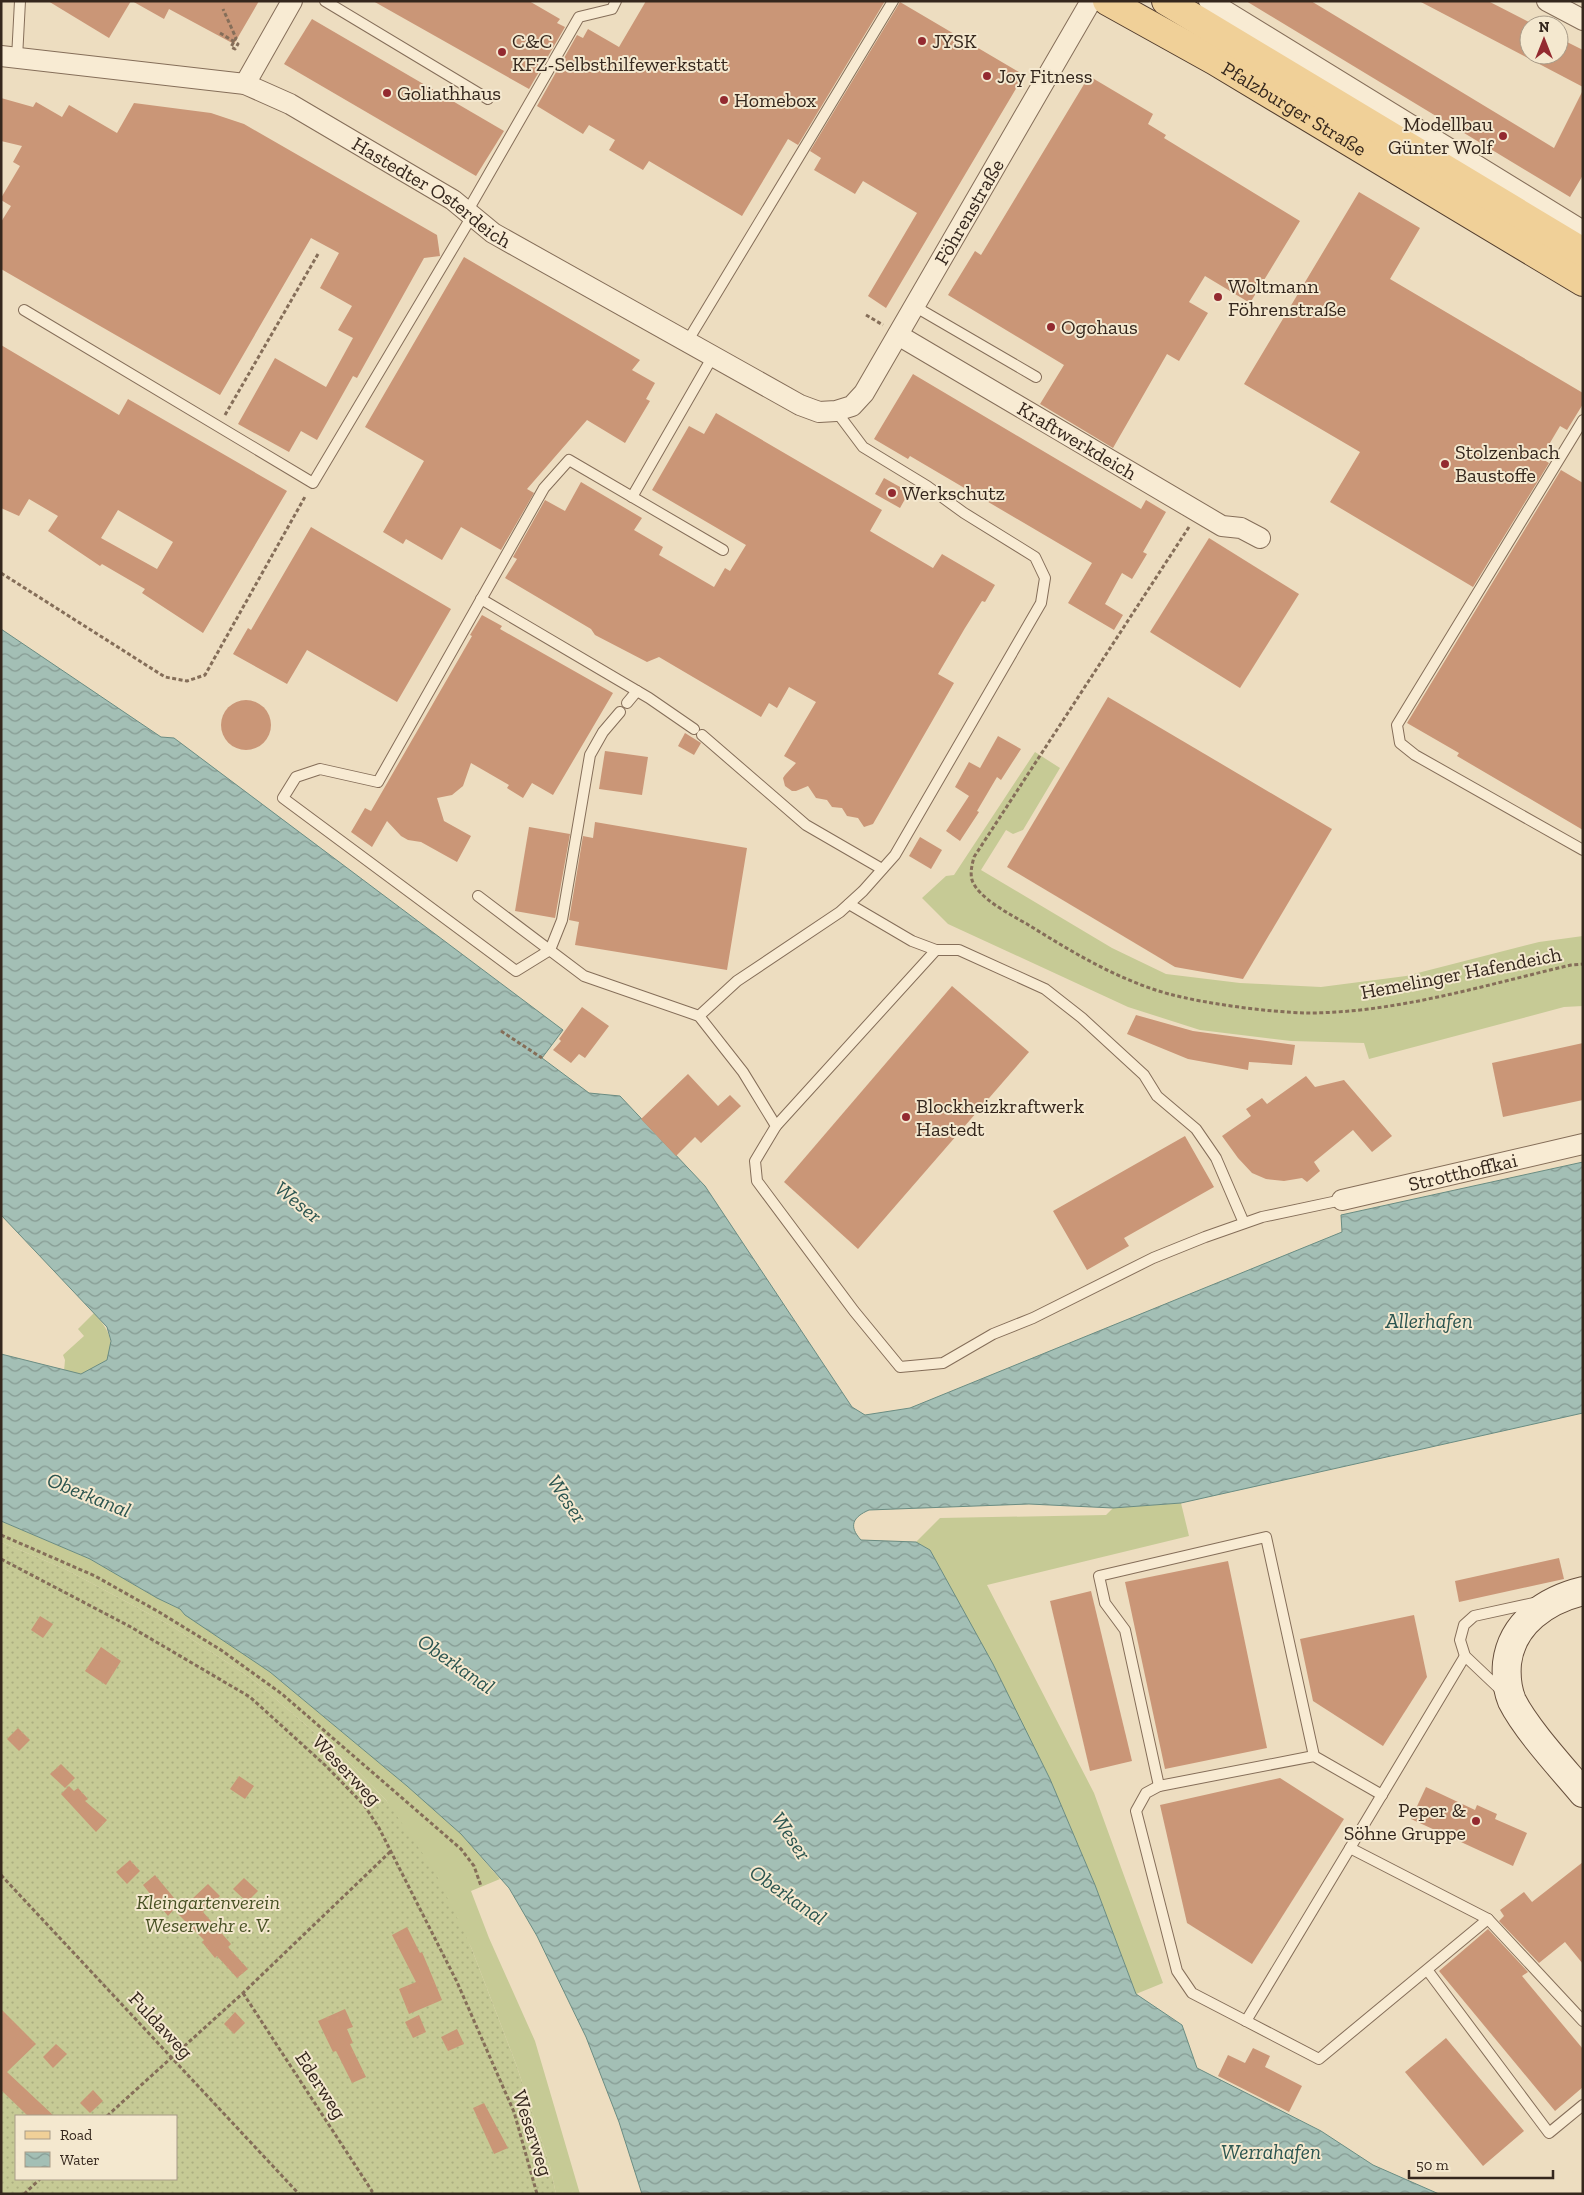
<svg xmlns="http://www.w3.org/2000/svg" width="1584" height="2195" viewBox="0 0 1584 2195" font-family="'Zilla Slab',serif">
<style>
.grass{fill:#c6ca95}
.garden{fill:url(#garden-dots);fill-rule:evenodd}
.water{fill:url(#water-waves);stroke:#6a8c82}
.building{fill:#ca9677;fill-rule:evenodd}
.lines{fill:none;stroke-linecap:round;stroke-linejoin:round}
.lane-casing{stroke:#856e59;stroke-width:12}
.street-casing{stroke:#856e59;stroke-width:22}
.secondary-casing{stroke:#674f3c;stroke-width:30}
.primary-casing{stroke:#533d2d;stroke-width:30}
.path{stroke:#856e59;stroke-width:3;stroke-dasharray:4 2.5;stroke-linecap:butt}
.lane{stroke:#f8ebd3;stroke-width:10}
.street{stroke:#f8ebd3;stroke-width:20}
.secondary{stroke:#f8ebd3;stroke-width:28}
.primary{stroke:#f0d098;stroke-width:28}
.poi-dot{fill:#932a30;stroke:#f4e8cf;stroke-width:2}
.labels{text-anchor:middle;stroke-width:4;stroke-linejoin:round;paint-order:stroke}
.poi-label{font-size:20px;fill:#35271d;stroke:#f4e8cf;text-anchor:start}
.street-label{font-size:20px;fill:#35271d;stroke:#f4e8cf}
.park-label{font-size:20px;font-style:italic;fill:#485124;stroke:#f4e8cf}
.water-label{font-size:21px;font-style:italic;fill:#2c5550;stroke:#f4e8cf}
</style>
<defs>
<pattern id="garden-dots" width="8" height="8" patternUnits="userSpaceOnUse" patternTransform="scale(1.25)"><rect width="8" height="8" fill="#c6ca95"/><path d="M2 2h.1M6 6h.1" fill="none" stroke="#abae80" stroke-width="1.8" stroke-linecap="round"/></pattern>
<pattern id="water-waves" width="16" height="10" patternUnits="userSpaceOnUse" patternTransform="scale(1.25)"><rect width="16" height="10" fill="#a3bfb5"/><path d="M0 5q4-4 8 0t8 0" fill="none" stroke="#869b93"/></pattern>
</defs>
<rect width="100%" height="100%" fill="#edddc0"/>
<g class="grass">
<polygon points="1035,752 1060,768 1023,830 1013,834 1006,830 981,870 1112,948 1166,974 1240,983 1321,987 1406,976 1539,942 1583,936 1583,1006 1564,1007 1369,1059 1364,1043 1291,1041 1200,1030 1128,1007 948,924 922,898 946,876 954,875"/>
<path d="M94,1313C107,1328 116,1340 107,1360L82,1374L64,1371L65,1360L63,1355L84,1336L78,1329Z"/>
<polygon points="1181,1503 1189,1536 987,1585 1094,1793 1163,1983 1136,1994 1095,1885 1050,1779 930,1550 916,1542 940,1518 1106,1515 1113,1508"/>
<polygon points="1,1521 90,1559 157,1598 180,1609 270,1672 407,1786 461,1834 500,1879 471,1891 489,1938 535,2041 580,2194 556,2194 550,2166 516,2064 471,1947 386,1800 347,1760 251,1678 170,1625 65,1569 1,1542"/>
</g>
<path class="garden" d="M1,1542L65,1569L170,1625L251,1678L347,1760L386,1800L434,1870L471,1947L516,2064L550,2166L556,2194H1ZM16,2116H176V2179H16Z"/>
<path class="water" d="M1,629L161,737L174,738L563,1030L542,1058L589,1093L620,1096L705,1186L852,1407L865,1415L910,1408L1342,1232L1341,1215L1583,1162V1413L1181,1503L1113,1508L1029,1504L869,1510C853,1517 848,1526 861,1540L916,1542L930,1550L993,1664L1050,1779L1095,1885L1136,1994L1182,2025L1197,2068L1321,2131L1373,2165L1439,2194H642L619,2122L586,2037L537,1936L509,1888L461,1834L407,1786L270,1672L185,1615L180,1609L157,1598L90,1559L1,1521V1354L81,1374L107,1360L111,1341L107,1327L1,1215Z"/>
<g class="building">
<polygon points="48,1 131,1 109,38"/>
<polygon points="132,1 259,1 234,44 169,9 164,19"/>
<polygon points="373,1 529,1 560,19 557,23 565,27 529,89"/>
<polygon points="646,1 885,1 798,145 788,139 742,216 649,161 643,170 609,150 615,140 589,125 583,134 537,106 577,35 583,38 588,29 619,47"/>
<polygon points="1246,1 1311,1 1554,148 1583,90 1583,175 1570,197"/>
<polygon points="1419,1 1488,1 1529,22 1529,55 1559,55 1559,38 1583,50 1583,87"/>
<polygon points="900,2 1024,75 886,308 868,296 917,213 863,181 855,194 814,170 821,158 810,151"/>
<polygon points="312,19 504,131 476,176 284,64"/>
<polygon points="1089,76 1153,114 1148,124 1166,135 1164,138 1300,221 1250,303 1205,276 1189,302 1208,313 1179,361 1167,354 1113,448 1040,404 1064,365 948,295 975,251 981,255"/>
<polygon points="1,98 33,107 36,102 62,117 69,105 117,133 134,103 211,113 244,124 437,235 440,256 424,258 357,378 353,376 317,440 301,431 289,452 238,424 275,358 326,387 353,338 338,330 352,306 320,288 339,253 311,238 220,395 1,269 1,222 11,206 1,200 1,198 20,166 13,162 22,146 1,141"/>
<polygon points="1359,192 1420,228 1390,279 1583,393 1583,404 1567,430 1560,426 1541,458 1549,463 1473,587 1330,502 1360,452 1244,384"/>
<polygon points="464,257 640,360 632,370 655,383 646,399 650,401 625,443 587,420 527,489 534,493 501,550 461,527 442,560 406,539 403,544 383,532 424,461 365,427"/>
<path d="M1,345L119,415L128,399L287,491L203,633L142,593L145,589L102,564L100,566L48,531L58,516L29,499L19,516L1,508ZM118,510L173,542L157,569L101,538Z"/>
<polygon points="913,374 1141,509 1146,500 1166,512 1143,552 1147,554 1132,579 1122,573 1105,604 1123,615 1114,630 1068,603 1092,563 910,456 908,459 874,439"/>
<polygon points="716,413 882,510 870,531 933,568 942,554 995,585 985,602 982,601 965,628 938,674 954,683 873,824 864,827 858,818 847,816 842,808 832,807 827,800 816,798 808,786 796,791 792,791 785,786 783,778 785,775 796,763 784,756 816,702 789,687 777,708 769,703 761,717 659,657 647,662 595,635 591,629 505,578 517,559 513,557 545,500 565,511 581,482 642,518 634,530 663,547 659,555 714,587 725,568 730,571 746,545 652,490 689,426 704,434"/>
<polygon points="1561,470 1583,483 1583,830 1457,756 1459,753 1407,723"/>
<polygon points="884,478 909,492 900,508 875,494"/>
<polygon points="311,527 451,609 397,702 307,650 287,684 233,654 248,628 251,630"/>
<polygon points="1209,538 1299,594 1240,688 1150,632"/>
<polygon points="482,615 502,626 500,629 613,693 553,795 532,783 523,798 507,788 509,785 471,763 463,786 452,795 437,798 444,821 471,836 457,862 421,842 408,840 401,836 387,821 372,847 351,832 365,808 371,811 472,636 470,635"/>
<polygon points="1108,697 1332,829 1243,979 1175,967 1007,867"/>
<circle cx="246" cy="725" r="25"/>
<polygon points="685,733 701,743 694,755 678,746"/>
<polygon points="998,736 1021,749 1001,780 997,777 977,811 979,812 960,841 946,831 969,796 955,787 969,762 980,768"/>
<polygon points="605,751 648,757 642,795 599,789"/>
<polygon points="595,822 747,848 727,970 575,945 579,922 569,920 583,836 593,838"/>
<polygon points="529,827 570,834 555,918 515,911"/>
<polygon points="920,837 942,850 931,869 909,856"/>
<polygon points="952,986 1029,1052 858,1249 784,1182"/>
<polygon points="582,1007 609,1026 585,1058 579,1054 571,1063 553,1050 561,1041 559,1039"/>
<polygon points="1136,1015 1193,1031 1295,1045 1292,1065 1249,1062 1248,1070 1188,1059 1127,1034"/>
<polygon points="1583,1043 1583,1100 1503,1117 1492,1063"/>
<polygon points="688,1074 718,1106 730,1095 741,1106 701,1143 695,1137 676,1156 641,1119"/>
<polygon points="1306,1076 1315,1087 1344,1080 1392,1136 1372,1152 1353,1130 1314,1162 1320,1171 1307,1182 1302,1178 1284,1181 1266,1179 1252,1173 1238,1158 1222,1136 1251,1116 1246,1109 1262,1098 1267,1104"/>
<polygon points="1185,1136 1214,1187 1124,1238 1129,1246 1087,1270 1053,1211"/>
<polygon points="1559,1558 1564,1579 1459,1602 1455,1581"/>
<polygon points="1228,1561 1267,1748 1165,1769 1125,1582"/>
<polygon points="1091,1591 1132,1761 1090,1771 1050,1601"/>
<polygon points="1414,1615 1427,1677 1383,1746 1313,1701 1300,1639"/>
<polygon points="40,1616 53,1624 43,1638 31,1630"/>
<polygon points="101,1647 121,1661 106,1685 85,1671"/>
<polygon points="18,1728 30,1740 19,1751 7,1739"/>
<polygon points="61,1764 75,1778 65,1788 50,1774"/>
<polygon points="239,1776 254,1786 245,1799 230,1789"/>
<polygon points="1280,1778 1344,1819 1252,1964 1187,1923 1160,1805"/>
<polygon points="69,1786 74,1791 78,1788 88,1799 85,1801 107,1820 96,1832 61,1794"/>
<polygon points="1426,1787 1475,1810 1477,1805 1497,1814 1495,1819 1527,1833 1513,1866 1411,1819"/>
<polygon points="130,1860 140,1871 127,1884 116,1872"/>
<polygon points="1583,1862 1583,1964 1565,1942 1539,1963 1499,1921 1504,1916 1500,1910 1524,1892 1532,1902"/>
<polygon points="155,1875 179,1904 168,1916 143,1885"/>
<polygon points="244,1878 258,1891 247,1902 233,1889"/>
<polygon points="208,1884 220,1896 203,1912 231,1944 228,1947 248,1969 237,1978 217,1956 215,1958 202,1942 204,1940 177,1913"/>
<polygon points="407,1927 420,1953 422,1952 442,2000 409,2014 399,1989 416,1982 392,1935"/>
<polygon points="1488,1929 1528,1972 1522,1976 1583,2049 1583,2087 1555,2111 1439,1971"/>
<polygon points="1,2009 36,2044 7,2072 54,2116 28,2116 1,2090"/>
<polygon points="345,2009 353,2027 347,2029 353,2043 350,2044 366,2077 352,2083 336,2051 333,2052 318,2021"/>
<polygon points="235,2012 245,2023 234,2034 224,2024"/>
<polygon points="419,2015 426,2032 413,2038 405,2022"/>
<polygon points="457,2029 464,2044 448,2051 441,2037"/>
<polygon points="1446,2038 1524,2131 1483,2166 1405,2072"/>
<polygon points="56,2044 67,2054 53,2068 43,2057"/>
<polygon points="1253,2048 1270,2056 1265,2067 1302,2086 1289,2112 1218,2076 1228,2055 1245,2063"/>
<polygon points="93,2090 103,2101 90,2113 80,2103"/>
<polygon points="484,2103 508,2148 494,2154 473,2108"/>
</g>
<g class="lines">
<defs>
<g id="lane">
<polyline points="325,1 488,99"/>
<polyline points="17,58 20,1"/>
<polyline points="467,212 579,17 612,9 616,1"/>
<polyline points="914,306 1036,377"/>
<polyline points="24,310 313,483 472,216"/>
<polyline points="687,342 893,1"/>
<polyline points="1583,420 1397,725 1400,743 1415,755 1583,850"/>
<polyline points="632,497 713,356"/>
<polyline points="481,599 649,698 694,729"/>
<polyline points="627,703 637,691"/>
<polyline points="620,712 603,732 590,755 562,920 550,950 516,971 283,798 296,777 320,769 378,782 544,488 569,460 723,550"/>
<polyline points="702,735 806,825 882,869"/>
<polyline points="478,896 584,976 699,1016 743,1072 776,1126 755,1161 757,1181 854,1311 900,1367 943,1363 993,1334 1033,1318 1153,1258 1205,1237 1262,1217 1342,1200"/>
<polyline points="849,904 912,941 936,950 959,950 1045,989 1082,1018 1144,1075 1157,1096 1196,1129 1216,1158 1244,1223"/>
<polyline points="699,1016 737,981 840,912 863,891 895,855 1041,603 1045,578 1035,557 964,513 927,486 863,447 836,411"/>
<polyline points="776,1126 936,950"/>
<polyline points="1465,1656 1350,1848 1488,1919 1583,2021"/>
<polyline points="1503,1692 1465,1656 1460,1640 1464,1625 1474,1616 1538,1602"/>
<polyline points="1159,1786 1125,1630 1105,1603 1099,1576 1266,1537 1314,1756"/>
<polyline points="1350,1848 1246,2021 1319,2059 1488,1919"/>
<polyline points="1428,1971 1549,2133 1583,2105"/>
<polyline points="1246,2021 1192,1993 1177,1971 1136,1811 1146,1793 1159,1786 1314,1756 1382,1795"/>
</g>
<g id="street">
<polyline points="1209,1 1583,231"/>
<polyline points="1547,1 1583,20"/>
<path id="s1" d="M1,56L245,84L290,104L346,137L453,200L493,233L800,405L819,412L836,411L852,406L864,393L1091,1"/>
<polyline points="245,84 292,1"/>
<path id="s2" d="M898,335L1222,526L1241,528L1260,538"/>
<path id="s3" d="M1342,1200L1583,1144"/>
</g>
<path id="secondary" d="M1583,1591C1546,1600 1512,1623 1507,1663C1506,1675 1507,1689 1512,1701C1526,1729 1562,1768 1583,1793"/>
<g id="primary">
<path id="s4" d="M1107,1L1215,61L1583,282"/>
<polyline points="1166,1 1583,252"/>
</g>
</defs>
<use href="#lane" class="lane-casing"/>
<use href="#street" class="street-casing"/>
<use href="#secondary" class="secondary-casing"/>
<use href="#primary" class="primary-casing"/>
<g class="path">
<polyline points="220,33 238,44 235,49 231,47 236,38 223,9"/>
<polyline points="866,315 883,325"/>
<polyline points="225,415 318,254"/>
<path d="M1189,527L974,857C972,865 970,872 972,880C978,898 1011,915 1027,924C1072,952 1118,980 1169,994C1207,1004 1268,1012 1307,1013C1396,1013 1485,985 1571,965L1583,964"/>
<polyline points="1,573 165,677 187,681 205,675 306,495"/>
<polyline points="501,1031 542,1058"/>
<polyline points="1,1535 95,1576 159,1612 221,1650 282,1694 461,1849 474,1866 481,1886"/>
<polyline points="1,1559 129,1626 250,1697 326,1766 364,1805 379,1828 457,1982 514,2112 537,2194"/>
<polyline points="1,1875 299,2194"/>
<polyline points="243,1993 372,2191 369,2194"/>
<polyline points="107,2116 243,1993 391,1851"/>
<polyline points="24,2194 40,2179"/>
</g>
<use href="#lane" class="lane"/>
<use href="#street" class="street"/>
<use href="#secondary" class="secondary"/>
<use href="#primary" class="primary"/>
</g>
<g class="poi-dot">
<circle cx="922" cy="41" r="5"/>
<circle cx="502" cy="52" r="5"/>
<circle cx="987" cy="76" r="5"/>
<circle cx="387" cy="93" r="5"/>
<circle cx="724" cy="100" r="5"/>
<circle cx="1503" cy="136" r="5"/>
<circle cx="1218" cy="297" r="5"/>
<circle cx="1051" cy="327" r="5"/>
<circle cx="1445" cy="464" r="5"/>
<circle cx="892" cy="493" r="5"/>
<circle cx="906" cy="1117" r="5"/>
<circle cx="1476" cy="1821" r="5"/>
</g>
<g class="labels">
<g class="poi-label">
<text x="512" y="48">C&amp;C<tspan x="512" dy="23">KFZ-Selbsthilfewerkstatt</tspan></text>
<text x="932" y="48">JYSK</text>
<text x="997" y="83">Joy Fitness</text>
<text x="397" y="100">Goliathhaus</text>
<text x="734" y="107">Homebox</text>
<text x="1493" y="131" text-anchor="end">Modellbau<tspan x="1493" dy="23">Günter Wolf</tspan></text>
<text x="1228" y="293">Woltmann<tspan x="1228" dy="23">Föhrenstraße</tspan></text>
<text x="1061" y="334">Ogohaus</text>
<text x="1455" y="459">Stolzenbach<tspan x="1455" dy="23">Baustoffe</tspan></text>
<text x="902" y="500">Werkschutz</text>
<text x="916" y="1113">Blockheizkraftwerk<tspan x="916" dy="23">Hastedt</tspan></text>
<text x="1466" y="1817" text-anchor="end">Peper &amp;<tspan x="1466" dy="23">Söhne Gruppe</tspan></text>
</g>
<g class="street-label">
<text dy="7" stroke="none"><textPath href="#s4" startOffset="216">Pfalzburger Straße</textPath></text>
<text dy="7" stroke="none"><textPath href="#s1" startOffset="462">Hastedter Osterdeich</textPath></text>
<text dy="7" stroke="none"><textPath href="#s1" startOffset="1169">Föhrenstraße</textPath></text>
<text dy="7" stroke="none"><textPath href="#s2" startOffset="208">Kraftwerkdeich</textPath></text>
<text transform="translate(1461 973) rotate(-11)" y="7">Hemelinger Hafendeich</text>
<text dy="7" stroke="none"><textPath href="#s3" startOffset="124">Strotthoffkai</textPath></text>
<text transform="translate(347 1770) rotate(46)" y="7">Weserweg</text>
<text transform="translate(161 2025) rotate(47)" y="7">Fuldaweg</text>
<text transform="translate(321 2085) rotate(57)" y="7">Ederweg</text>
<text transform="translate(533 2133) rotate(72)" y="7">Weserweg</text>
</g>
<g class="park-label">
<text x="208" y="1909">Kleingartenverein<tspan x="208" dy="23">Weserwehr e. V.</tspan></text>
</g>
<g class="water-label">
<text transform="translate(298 1202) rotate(39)" y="7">Weser</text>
<text x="1429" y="1328">Allerhafen</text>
<text transform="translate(89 1495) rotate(22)" y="7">Oberkanal</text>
<text transform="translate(567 1499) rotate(56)" y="7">Weser</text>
<text transform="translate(456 1664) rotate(35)" y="7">Oberkanal</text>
<text transform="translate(791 1836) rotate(56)" y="7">Weser</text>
<text transform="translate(788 1895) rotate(35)" y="7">Oberkanal</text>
<text x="1271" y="2159">Werrahafen</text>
</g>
</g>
<rect width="1584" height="2195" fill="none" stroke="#35271d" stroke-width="5"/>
<rect x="15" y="2115" width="162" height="65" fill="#f4e8cf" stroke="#a89b88"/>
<rect x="25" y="2131" width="25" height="8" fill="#f0d098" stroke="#a89b88"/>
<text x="60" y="2140" font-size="15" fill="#35271d">Road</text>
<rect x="25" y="2152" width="25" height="15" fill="url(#water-waves)" stroke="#a89b88"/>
<text x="60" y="2165" font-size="15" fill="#35271d">Water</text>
<g transform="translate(1544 40)"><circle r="24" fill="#f4e8cf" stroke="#a89b88"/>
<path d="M0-4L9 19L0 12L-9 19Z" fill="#932a30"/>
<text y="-8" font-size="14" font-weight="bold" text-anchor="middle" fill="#35271d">N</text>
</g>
<path d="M1409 2170v8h144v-8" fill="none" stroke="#35271d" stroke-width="2.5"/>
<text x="1416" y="2170" font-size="15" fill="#35271d" stroke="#f4e8cf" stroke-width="4" paint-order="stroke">50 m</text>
</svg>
